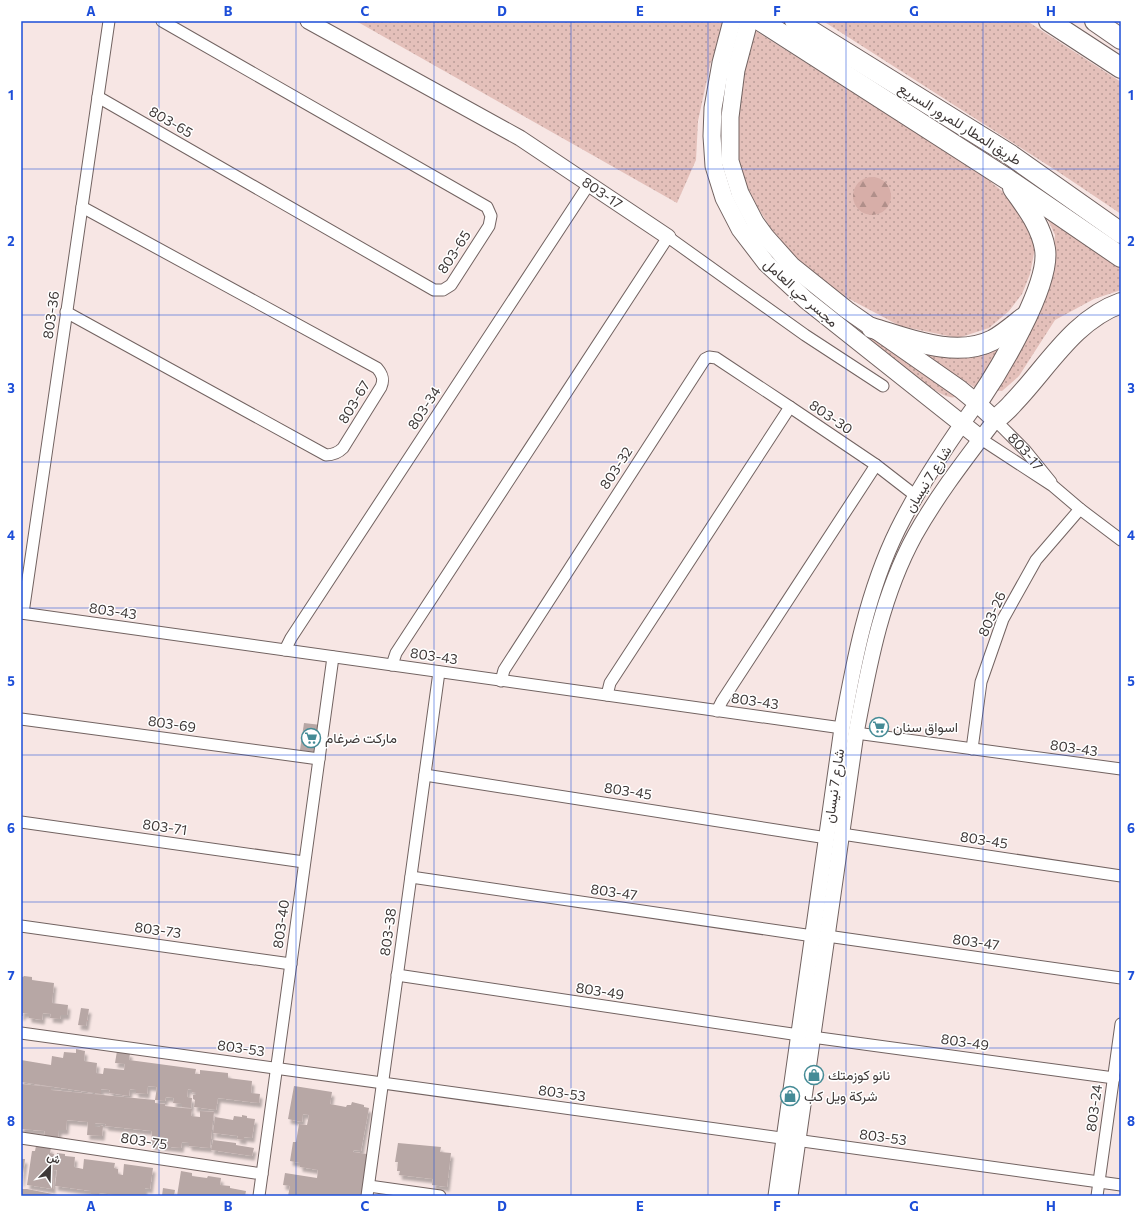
<svg xmlns="http://www.w3.org/2000/svg" width="1142" height="1217" viewBox="0 0 1142 1217" font-family="Commissioner,Vazirmatn,sans-serif">
<style>
.grass{fill:url(#grass-dots)}
.forest{fill:url(#forest-firs)}
.building{fill:#b7a7a5;filter:url(#shadow)}
.lines{fill:none;stroke-linecap:round;stroke-linejoin:round}
.street-casing{stroke:#726361;stroke-width:13}
.secondary-casing{stroke:#726361;stroke-width:17}
.primary-casing{stroke:#726361;stroke-width:19}
.highway-casing{stroke:#726361;stroke-width:22}
.street{stroke:#fff;stroke-width:11}
.secondary{stroke:#fff;stroke-width:15}
.primary{stroke:#fff;stroke-width:17}
.highway{stroke:#fff;stroke-width:20}
.grid{fill:none;stroke:#1d4ed8;stroke-width:1;stroke-opacity:0.55}
.labels{text-anchor:middle;stroke-width:3;stroke-linejoin:round;paint-order:stroke}
.street-label{font-size:14px;fill:#3e3837;stroke:#fff}
.poi-label{font-size:14px;fill:#3e3837;stroke:#fff;text-anchor:start}
.neatline{fill:none;stroke:#1d4ed8;stroke-width:1.5}
.grid-label{font-size:13px;text-anchor:middle;font-weight:bold;fill:#1d4ed8}
</style>
<defs>
<pattern id="grass-dots" width="8" height="8" patternUnits="userSpaceOnUse"><rect width="8" height="8" fill="#e4c0ba"/><path d="M2 2h.1M6 6h.1" fill="none" stroke="#ba9d98" stroke-width="1.8" stroke-linecap="round"/></pattern>
<pattern id="forest-firs" width="22" height="20" patternUnits="userSpaceOnUse"><rect width="22" height="20" fill="#d7aea8"/><path d="M5 1l3.5 6h-7zM16 11l3.5 6h-7z" fill="#b08f8a"/></pattern>
<filter id="shadow"><feDropShadow dx="2.5" dy="4.5" stdDeviation="1" flood-color="#0004"/></filter>
</defs>
<rect width="100%" height="100%" fill="#f7e6e4"/>
<g class="grass">
<polygon points="356,21 643,21 650,25 644,21 740,21 984,176 1003,192 1029,226 1035,248 1030,274 1022,294 1009,311 989,328 958,338 900,326 842,295 797,258 772,230 758,208 741,174 736,156 737,117 742,77 711,61 698,121 696,160 677,203"/>
<polygon points="823,21 1027,21 1121,82 1121,214 1060,173"/>
<polygon points="1047,218 1121,269 1121,290 1094,299 1055,320 1019,376 1002,391 994,390 1054,246 1055,235"/>
<path d="M873,337L950,391L956,397C954,397 952,398 950,397C934,395 886,353 870,341Z"/>
<polygon points="998,350 977,389 922,353 979,354"/>
</g>
<circle class="forest" cx="872" cy="196" r="19"/>
<g class="building">
<polygon points="304,723 321,725 317,752 300,750"/>
<polygon points="24,976 32,977 32,980 54,983 52,1003 68,1005 67,1015 61,1015 60,1019 50,1018 51,1014 43,1013 42,1020 29,1018 29,1014 23,1013 23,1016 21,1016 21,977 23,977"/>
<polygon points="81,1008 89,1009 86,1026 78,1025"/>
<polygon points="76,1049 85,1051 84,1061 97,1063 96,1073 103,1074 104,1068 124,1070 125,1064 115,1063 117,1051 130,1053 129,1060 196,1069 195,1074 200,1074 200,1070 228,1073 228,1078 252,1081 251,1093 260,1094 259,1103 218,1098 216,1110 194,1107 195,1100 193,1099 193,1095 196,1095 196,1093 192,1092 192,1090 188,1089 187,1097 192,1098 191,1108 182,1107 182,1104 173,1103 174,1098 166,1097 165,1101 155,1100 157,1087 148,1086 147,1094 136,1093 136,1090 130,1089 129,1096 109,1093 110,1090 101,1089 101,1094 21,1082 21,1060 51,1065 52,1056 63,1058 64,1052 76,1053"/>
<polygon points="21,1084 51,1087 51,1090 155,1100 155,1103 165,1104 165,1106 192,1109 191,1116 200,1117 200,1111 214,1112 210,1148 189,1146 189,1143 182,1142 181,1148 151,1145 152,1131 105,1126 106,1124 95,1123 95,1127 100,1127 100,1125 103,1126 102,1136 87,1135 88,1122 67,1120 66,1130 59,1130 58,1138 44,1137 45,1131 21,1129"/>
<polygon points="294,1086 332,1092 330,1104 346,1107 347,1105 351,1105 352,1102 364,1105 364,1107 369,1108 361,1151 354,1150 353,1152 367,1154 364,1174 368,1175 365,1196 288,1196 290,1186 283,1185 285,1173 317,1178 318,1170 300,1167 300,1163 290,1161 293,1142 296,1142 299,1124 307,1125 309,1115 303,1114 302,1122 288,1119"/>
<polygon points="242,1115 247,1116 247,1118 255,1119 252,1138 244,1137 244,1140 237,1139 238,1136 213,1133 215,1117 233,1120 234,1116 242,1117"/>
<polygon points="213,1140 236,1143 236,1145 254,1148 252,1156 211,1150"/>
<polygon points="398,1143 441,1147 440,1152 451,1153 447,1187 432,1185 433,1179 399,1175 400,1171 397,1171 398,1162 395,1162"/>
<polygon points="36,1146 51,1148 50,1153 54,1154 53,1159 50,1158 49,1164 55,1165 57,1153 65,1154 65,1156 75,1157 74,1167 83,1169 84,1159 115,1163 114,1168 118,1169 118,1174 123,1175 124,1164 153,1168 150,1189 145,1188 145,1196 123,1196 100,1193 99,1195 91,1194 91,1191 55,1186 57,1170 54,1170 53,1189 27,1185 32,1151 35,1151"/>
<polygon points="21,1159 25,1159 22,1182 21,1182"/>
<polygon points="181,1171 192,1173 192,1176 207,1178 208,1176 221,1178 220,1185 230,1186 230,1188 246,1191 245,1196 177,1196"/>
<polygon points="163,1188 175,1190 174,1196 162,1196"/>
<polygon points="21,1189 27,1189 63,1196 21,1196"/>
</g>
<g class="lines">
<defs>
<g id="street">
<polyline points="98,97 434,290 443,290 451,285 489,226 491,216 487,207 162,21"/>
<path d="M66,312L326,455C333,455 338,453 343,448L381,387C384,380 383,375 377,368L82,207"/>
<path id="s1" d="M995,420L1025,450L1051,482"/>
<polyline points="981,439 1053,486 1080,509 1121,540"/>
<polyline points="876,465 916,496"/>
<polyline points="21,613 842,728"/>
<polyline points="23,613 109,21"/>
<polyline points="285,650 291,638 589,184"/>
<polyline points="392,665 396,653 668,237 805,335 883,386"/>
<polyline points="501,681 504,670 705,359 709,357 716,358 790,407"/>
<polyline points="607,695 610,683 790,407 876,465 722,701 717,711"/>
<polyline points="21,719 319,759"/>
<polyline points="856,733 1121,769"/>
<polyline points="972,749 981,682 1003,619 1036,560 1080,509"/>
<polyline points="425,775 827,838"/>
<polyline points="21,822 304,862"/>
<polyline points="842,834 1121,876"/>
<polyline points="411,877 813,936"/>
<polyline points="21,926 291,964"/>
<polyline points="827,936 1121,978"/>
<polyline points="397,975 799,1035"/>
<polyline points="21,1033 1121,1185"/>
<polyline points="812,1037 1114,1078"/>
<polyline points="21,1138 262,1174"/>
<polyline points="369,1186 440,1196"/>
<polyline points="259,1196 333,657"/>
<polyline points="367,1196 439,672"/>
<polyline points="1097,1196 1121,1024"/>
</g>
<g id="secondary">
<path id="s2" d="M308,21L520,138L668,237"/>
<path d="M776,1196L842,728C854,661 867,592 898,529C920,485 948,443 977,403"/>
<path d="M790,1196L856,733C869,665 881,597 915,535C938,494 967,457 995,420"/>
</g>
<g id="primary">
<polyline points="732,21 721,63 713,108 712,136 714,166 724,198 740,229 766,263 806,300 981,439"/>
<polyline points="749,21 736,70 730,117 730,161 740,193 755,222 766,237 792,266 847,310 960,389 977,403 995,420"/>
</g>
<g id="highway">
<polyline points="761,21 1007,179 1121,257"/>
<polyline points="795,21 1009,154 1121,233"/>
<polyline points="1049,21 1121,68"/>
<polyline points="1095,21 1121,39"/>
<path d="M872,328C909,339 956,359 993,340C1004,334 1013,326 1023,318"/>
<path d="M977,403C998,372 1051,285 1045,249C1041,225 1026,207 1013,188"/>
<path d="M995,420C1001,415 1008,409 1013,403C1047,368 1073,320 1121,303"/>
</g>
</defs>
<use href="#street" class="street-casing"/>
<use href="#secondary" class="secondary-casing"/>
<use href="#primary" class="primary-casing"/>
<use href="#highway" class="highway-casing"/>
<use href="#street" class="street"/>
<use href="#secondary" class="secondary"/>
<use href="#primary" class="primary"/>
<use href="#highway" class="highway"/>
</g>
<path class="grid" d="M159,21V1196M296,21V1196M434,21V1196M571,21V1196M708,21V1196M846,21V1196M983,21V1196M21,169H1121M21,315H1121M21,462H1121M21,608H1121M21,755H1121M21,902H1121M21,1048H1121"/>
<defs>
<symbol id="supermarket-ring" viewBox="-11 -11 22 22"><circle r="9.5" fill="#fff" stroke="#458b96" stroke-width="1.5"/><path d="M-6-5.5h2.5l.6 2H6L4.5 2H-2.5L-4.4-4H-6ZM-1.5 3.2a1.3 1.3 0 1 0 .1 0ZM3 3.2a1.3 1.3 0 1 0 .1 0Z" fill="#458b96"/></symbol>
<symbol id="shop-ring" viewBox="-11 -11 22 22"><circle r="9.5" fill="#fff" stroke="#458b96" stroke-width="1.5"/><path d="M-5-2.5h2.3a2.7 3.5 0 0 1 5.4 0H5L5.5 6h-11ZM-1.5-2.5h3a1.5 2.3 0 0 0-3 0Z" fill="#458b96"/></symbol>
</defs>
<g fill-rule="evenodd">
<use href="#supermarket-ring" x="868" y="716" width="22" height="22"/>
<use href="#supermarket-ring" x="300" y="727" width="22" height="22"/>
<use href="#shop-ring" x="803" y="1064" width="22" height="22"/>
<use href="#shop-ring" x="779" y="1085" width="22" height="22"/>
</g>
<g class="labels">
<g class="street-label">
<text transform="translate(171 122) rotate(30)" y="5">803-65</text>
<text transform="translate(960 124) rotate(32)" y="5">طريق المطار للمرور السريع</text>
<text dy="5" stroke="none"><textPath href="#s2" startOffset="341">803-17</textPath></text>
<text transform="translate(454 252) rotate(-57)" y="5">803-65</text>
<text transform="translate(801 293) rotate(42)" y="5">مجسر حي العامل</text>
<text transform="translate(51 315) rotate(-82)" y="5">803-36</text>
<text transform="translate(354 402) rotate(-59)" y="5">803-67</text>
<text transform="translate(424 408) rotate(-57)" y="5">803-34</text>
<text transform="translate(831 417) rotate(34)" y="5">803-30</text>
<text dy="5" stroke="none"><textPath href="#s1" startOffset="44">803-17</textPath></text>
<text transform="translate(616 468) rotate(-57)" y="5">803-32</text>
<text transform="translate(928 479) rotate(-58)" y="5">شارع 7 نيسان</text>
<text transform="translate(113 611) rotate(8)" y="5">803-43</text>
<text transform="translate(992 614) rotate(-66)" y="5">803-26</text>
<text transform="translate(434 656) rotate(8)" y="5">803-43</text>
<text transform="translate(755 701) rotate(8)" y="5">803-43</text>
<text transform="translate(172 724) rotate(8)" y="5">803-69</text>
<text transform="translate(1074 748) rotate(8)" y="5">803-43</text>
<text transform="translate(834 786) rotate(-82)" y="5">شارع 7 نيسان</text>
<text transform="translate(628 791) rotate(9)" y="5">803-45</text>
<text transform="translate(165 827) rotate(8)" y="5">803-71</text>
<text transform="translate(984 840) rotate(9)" y="5">803-45</text>
<text transform="translate(614 892) rotate(8)" y="5">803-47</text>
<text transform="translate(281 924) rotate(-82)" y="5">803-40</text>
<text transform="translate(158 930) rotate(8)" y="5">803-73</text>
<text transform="translate(388 932) rotate(-82)" y="5">803-38</text>
<text transform="translate(976 942) rotate(8)" y="5">803-47</text>
<text transform="translate(600 991) rotate(9)" y="5">803-49</text>
<text transform="translate(965 1042) rotate(8)" y="5">803-49</text>
<text transform="translate(241 1048) rotate(8)" y="5">803-53</text>
<text transform="translate(562 1093) rotate(8)" y="5">803-53</text>
<text transform="translate(1094 1108) rotate(-82)" y="5">803-24</text>
<text transform="translate(883 1137) rotate(8)" y="5">803-53</text>
<text transform="translate(144 1141) rotate(9)" y="5">803-75</text>
</g>
<g class="poi-label">
<text x="893" y="732">اسواق سنان</text>
<text x="325" y="743">ماركت ضرغام</text>
<text x="828" y="1080">نانو كوزمتك</text>
<text x="804" y="1101">شركة ويل كب</text>
</g>
</g>
<rect width="1142" height="1217" fill="none" stroke="#ffffff" stroke-width="44"/>
<g transform="translate(50 1167) rotate(23)" stroke="#ffffff" stroke-width="3" paint-order="stroke">
<path d="M0-3L7 15L0 10L-7 15Z" fill="#3e3837"/>
<text y="-6" font-size="11" font-weight="bold" text-anchor="middle" fill="#3e3837">ش</text>
</g>
<rect x="22" y="22" width="1098" height="1173" class="neatline"/>
<g class="grid-label">
<text x="91" y="16">A</text>
<text x="228" y="16">B</text>
<text x="365" y="16">C</text>
<text x="502" y="16">D</text>
<text x="640" y="16">E</text>
<text x="777" y="16">F</text>
<text x="914" y="16">G</text>
<text x="1051" y="16">H</text>
<text x="11" y="100">1</text>
<text x="1131" y="100">1</text>
<text x="11" y="246">2</text>
<text x="1131" y="246">2</text>
<text x="11" y="393">3</text>
<text x="1131" y="393">3</text>
<text x="11" y="540">4</text>
<text x="1131" y="540">4</text>
<text x="11" y="686">5</text>
<text x="1131" y="686">5</text>
<text x="11" y="833">6</text>
<text x="1131" y="833">6</text>
<text x="11" y="980">7</text>
<text x="1131" y="980">7</text>
<text x="11" y="1126">8</text>
<text x="1131" y="1126">8</text>
<text x="91" y="1211">A</text>
<text x="228" y="1211">B</text>
<text x="365" y="1211">C</text>
<text x="502" y="1211">D</text>
<text x="640" y="1211">E</text>
<text x="777" y="1211">F</text>
<text x="914" y="1211">G</text>
<text x="1051" y="1211">H</text>
</g>
</svg>
